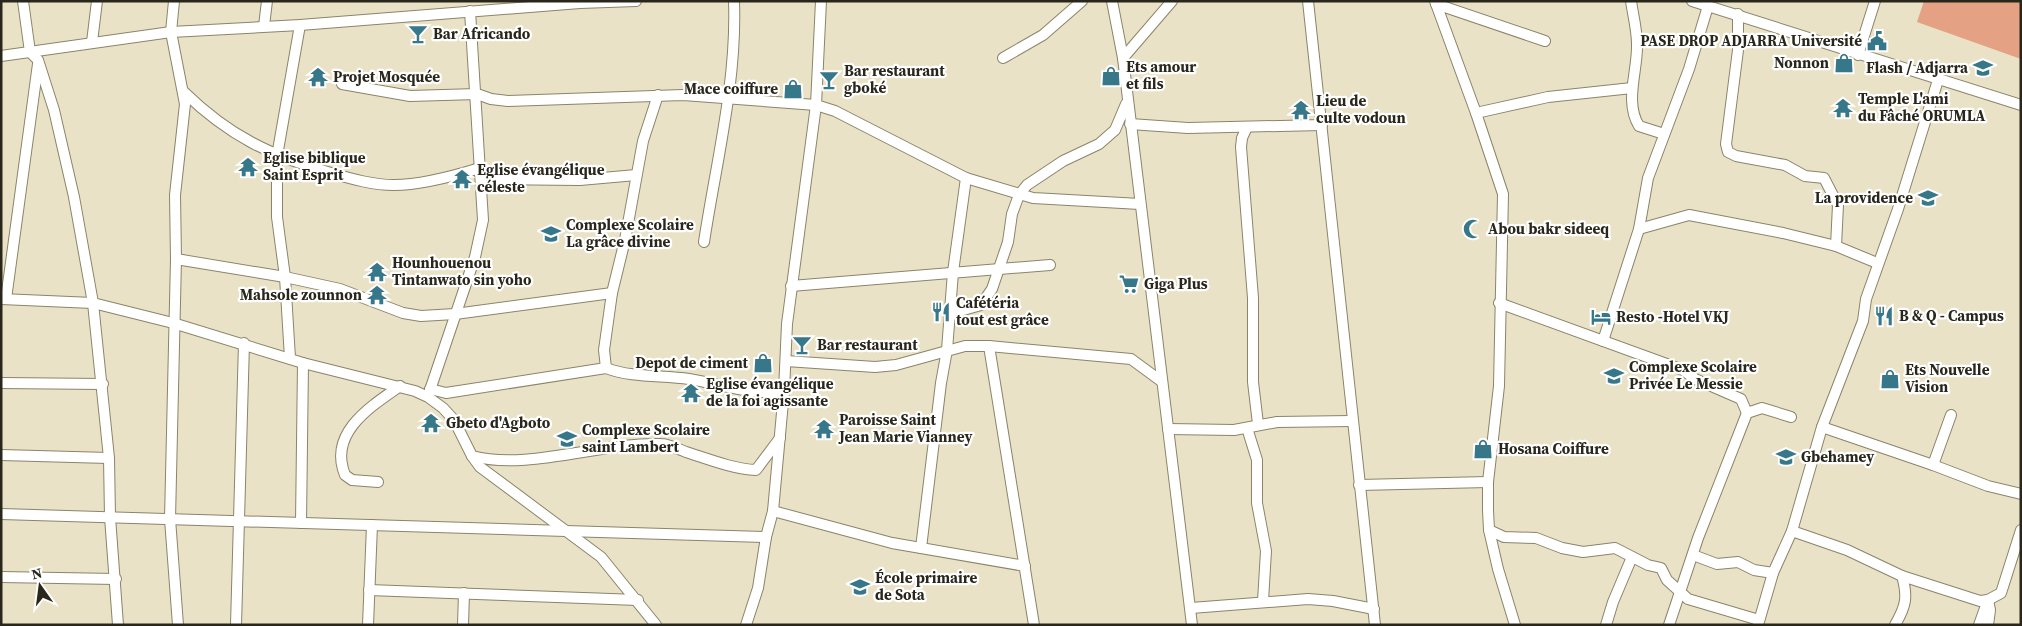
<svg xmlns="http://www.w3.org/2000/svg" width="2022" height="626" viewBox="0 0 2022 626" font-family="'Source Serif 4',serif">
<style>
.green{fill:#e4a183}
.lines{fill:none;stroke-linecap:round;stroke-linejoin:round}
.minor-casing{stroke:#8a846a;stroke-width:12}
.minor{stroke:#fff;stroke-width:10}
.labels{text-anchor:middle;stroke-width:4.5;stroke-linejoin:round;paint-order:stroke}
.poi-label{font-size:15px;font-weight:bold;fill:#29261b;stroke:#fff;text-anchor:start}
</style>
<rect width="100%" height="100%" fill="#eae2c6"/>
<polygon class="green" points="1924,1 2021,1 2021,59 1917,22"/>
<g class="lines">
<defs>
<g id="minor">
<polyline points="23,1 30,52 38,60 54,110 74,197 93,303 109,458 110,517 118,625"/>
<polyline points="174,1 171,32 185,104 175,195 176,259 170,519 178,625"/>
<polyline points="1112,1 1123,58 1192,625"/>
<polyline points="1308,1 1375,625"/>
<polyline points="1435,1 1476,113 1503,194 1499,386 1488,482 1488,510 1489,530 1498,569 1515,625"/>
<path d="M1631,1C1633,15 1637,30 1637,44C1638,70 1624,102 1639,126L1664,134"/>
<polyline points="1692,1 2021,105"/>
<polyline points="1436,4 1545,41"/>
<polyline points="1738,14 1738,50 1726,144 1728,152 1736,156 1785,165 1805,176 1824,178 1838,205 1836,246"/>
<polyline points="264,26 267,1"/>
<polyline points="92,42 97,1"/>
<polyline points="1858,55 1875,1"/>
<polyline points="1,56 171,32 300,25 580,3 636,1"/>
<polyline points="1003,58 1043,35 1082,1"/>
<polyline points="1123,58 1172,1"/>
<polyline points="342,84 410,96 477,94 491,99 508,101 683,95 816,105 835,111 966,178 1033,198 1140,204"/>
<path d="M184,92C229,136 271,156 331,173C352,179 373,185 394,185C422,185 454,176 480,168"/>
<polyline points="1476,113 1548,97 1632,88"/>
<polyline points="1130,124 1188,128 1322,125"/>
<polyline points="1247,127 1242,138 1241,147 1253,298 1253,382 1258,424"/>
<polyline points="481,179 580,180 636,175"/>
<polyline points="1639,229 1689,215 1783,233 1836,246 1877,263"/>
<path d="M704,242C716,163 737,82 734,1"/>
<polyline points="176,259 285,277 340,289 403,313 421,316 455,314 612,293"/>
<polyline points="791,286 1050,265"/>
<polyline points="1,299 93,303 173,323 303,363 415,391 428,397 443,408 454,420 472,456 480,467 601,557 656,625"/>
<polyline points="6,299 38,64"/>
<polyline points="1499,303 1683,370 1695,379 1741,399 1747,413"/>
<polyline points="949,314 981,305 992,289 1008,242 1012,214 1019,195 1027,185 1063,161 1099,144 1115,130 1126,104"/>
<polyline points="1603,341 1639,229 1648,178 1689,69 1708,6"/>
<polyline points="989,346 1034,625"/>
<polyline points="290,358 285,277 277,217 277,156 300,25"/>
<polyline points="786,361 875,367 896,365 965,346 989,346 1131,359 1161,381"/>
<path d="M606,368C632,378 662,375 689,379C721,384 751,396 784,391"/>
<polyline points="1,383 103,384"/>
<polyline points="430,389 446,393 606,368 604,350 612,293 625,240 643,141 658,95"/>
<polyline points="428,396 475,257 483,220 470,11"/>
<polyline points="1822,427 1933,465 1988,486 2021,494"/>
<polyline points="1247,428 1257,460 1257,503 1266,551 1263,601"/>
<polyline points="1168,429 1234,430 1277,422 1352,421"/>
<polyline points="1,455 109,458"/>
<path d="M472,456C527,471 602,442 661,444C669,444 678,449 686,452C708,459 733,469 756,470L780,438"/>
<polyline points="1933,465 1951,415"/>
<path d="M378,482L352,480L345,475C328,433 370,407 400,386"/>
<polyline points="1359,485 1488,482"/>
<polyline points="773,511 892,543 1025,566"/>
<polyline points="1,514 766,537"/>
<polyline points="301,523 303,363"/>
<polyline points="1489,530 1504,537 1536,538 1562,548 1583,552 1615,548 1648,565 1661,568 1667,580 1688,599 1759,620"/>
<polyline points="1792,531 1847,550 1902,576 1980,601 1988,600 1990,610 1988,625"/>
<polyline points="921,548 941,383 947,350 953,272 966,178"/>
<polyline points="1693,555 1717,564 1738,562 1754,570 1773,573"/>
<polyline points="1,577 116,579"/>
<polyline points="369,590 638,600"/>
<polyline points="1191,608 1308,599 1333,601 1374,609"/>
<polyline points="236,625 244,343"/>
<polyline points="368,625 372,525"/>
<polyline points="463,625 464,593"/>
<polyline points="746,625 758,588 766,537 773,511 784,391 787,324 816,105 821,1"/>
<polyline points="1606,625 1613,602 1632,557"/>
<polyline points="1669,625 1698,538 1747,413 1762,408 1791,417"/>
<polyline points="1758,625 1773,573 1792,531 1822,427 1863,321 1866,299 1898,209 1938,80"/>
<path d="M1895,625C1906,606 1908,597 1902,576"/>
<polyline points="1979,625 1988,600 2001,593 2021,530"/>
</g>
</defs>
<use href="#minor" class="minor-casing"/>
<use href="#minor" class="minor"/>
</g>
<defs>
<symbol id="bar-bare" viewBox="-9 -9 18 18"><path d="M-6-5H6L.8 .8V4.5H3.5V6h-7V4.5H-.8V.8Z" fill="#37778a" stroke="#fff" stroke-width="2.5" paint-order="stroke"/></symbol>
<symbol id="civic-bare" viewBox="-9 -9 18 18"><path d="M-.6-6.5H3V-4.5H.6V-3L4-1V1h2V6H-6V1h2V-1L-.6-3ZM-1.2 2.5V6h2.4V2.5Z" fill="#37778a" stroke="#fff" stroke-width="2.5" paint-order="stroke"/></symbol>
<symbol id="shop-bare" viewBox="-9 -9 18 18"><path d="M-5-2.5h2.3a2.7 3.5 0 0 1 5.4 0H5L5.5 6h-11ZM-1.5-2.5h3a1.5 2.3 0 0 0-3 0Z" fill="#37778a" stroke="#fff" stroke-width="2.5" paint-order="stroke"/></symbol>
<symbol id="university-bare" viewBox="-9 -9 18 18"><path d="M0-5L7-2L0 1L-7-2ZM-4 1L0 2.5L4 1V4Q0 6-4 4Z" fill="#37778a" stroke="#fff" stroke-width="2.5" paint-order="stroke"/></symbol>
<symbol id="temple-bare" viewBox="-9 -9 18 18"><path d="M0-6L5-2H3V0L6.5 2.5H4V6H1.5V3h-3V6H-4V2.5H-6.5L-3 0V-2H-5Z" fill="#37778a" stroke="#fff" stroke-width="2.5" paint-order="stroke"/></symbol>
<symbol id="school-bare" viewBox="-9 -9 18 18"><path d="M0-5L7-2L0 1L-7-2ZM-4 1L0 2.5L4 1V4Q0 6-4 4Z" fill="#37778a" stroke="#fff" stroke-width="2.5" paint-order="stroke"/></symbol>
<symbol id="mosque-bare" viewBox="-9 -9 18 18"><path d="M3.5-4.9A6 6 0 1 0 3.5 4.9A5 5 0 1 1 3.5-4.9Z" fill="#37778a" stroke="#fff" stroke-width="2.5" paint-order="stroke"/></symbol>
<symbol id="supermarket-bare" viewBox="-9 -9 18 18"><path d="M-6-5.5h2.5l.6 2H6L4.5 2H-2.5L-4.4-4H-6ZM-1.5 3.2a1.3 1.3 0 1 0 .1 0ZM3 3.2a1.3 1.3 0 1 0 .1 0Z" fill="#37778a" stroke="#fff" stroke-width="2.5" paint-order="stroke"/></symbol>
<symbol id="restaurant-bare" viewBox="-9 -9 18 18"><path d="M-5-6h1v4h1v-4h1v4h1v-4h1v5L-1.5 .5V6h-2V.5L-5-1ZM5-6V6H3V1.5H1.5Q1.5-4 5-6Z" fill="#37778a" stroke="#fff" stroke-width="2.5" paint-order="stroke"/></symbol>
<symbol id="hotel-bare" viewBox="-9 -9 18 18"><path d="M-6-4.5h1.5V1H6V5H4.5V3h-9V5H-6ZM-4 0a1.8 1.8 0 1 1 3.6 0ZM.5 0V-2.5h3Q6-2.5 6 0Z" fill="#37778a" stroke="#fff" stroke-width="2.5" paint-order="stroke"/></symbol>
</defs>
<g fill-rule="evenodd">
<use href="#bar-bare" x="404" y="20" width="28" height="28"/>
<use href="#civic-bare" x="1863" y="27" width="28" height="28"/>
<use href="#shop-bare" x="1830" y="49" width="28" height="28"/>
<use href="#university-bare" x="1969" y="54" width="28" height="28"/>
<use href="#shop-bare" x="1097" y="62" width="28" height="28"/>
<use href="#temple-bare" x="304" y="63" width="28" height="28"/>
<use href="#bar-bare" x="815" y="66" width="28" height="28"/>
<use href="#shop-bare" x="779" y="75" width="28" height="28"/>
<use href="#temple-bare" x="1829" y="94" width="28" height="28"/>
<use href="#temple-bare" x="1287" y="96" width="28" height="28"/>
<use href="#temple-bare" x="234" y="153" width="28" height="28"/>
<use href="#temple-bare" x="448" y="165" width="28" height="28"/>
<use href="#school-bare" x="1914" y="184" width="28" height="28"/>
<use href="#mosque-bare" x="1459" y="215" width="28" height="28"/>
<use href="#school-bare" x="537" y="220" width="28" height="28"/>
<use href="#temple-bare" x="363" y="258" width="28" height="28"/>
<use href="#supermarket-bare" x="1115" y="270" width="28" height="28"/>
<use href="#temple-bare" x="363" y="281" width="28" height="28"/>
<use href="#restaurant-bare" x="927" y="298" width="28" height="28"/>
<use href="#restaurant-bare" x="1870" y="302" width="28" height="28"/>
<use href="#hotel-bare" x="1587" y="303" width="28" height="28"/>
<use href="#bar-bare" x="788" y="331" width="28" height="28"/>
<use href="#shop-bare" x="749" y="349" width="28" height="28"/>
<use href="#school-bare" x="1600" y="362" width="28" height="28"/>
<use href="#shop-bare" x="1876" y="365" width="28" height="28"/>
<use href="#temple-bare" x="677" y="379" width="28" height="28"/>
<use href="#temple-bare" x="417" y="409" width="28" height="28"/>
<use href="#temple-bare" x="810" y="415" width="28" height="28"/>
<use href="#school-bare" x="553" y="425" width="28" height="28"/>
<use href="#shop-bare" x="1469" y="435" width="28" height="28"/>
<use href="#school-bare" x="1772" y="443" width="28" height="28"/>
<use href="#school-bare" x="846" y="573" width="28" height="28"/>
</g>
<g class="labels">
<g class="poi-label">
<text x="433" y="39">Bar Africando</text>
<text x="1862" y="46" text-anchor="end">PASE DROP ADJARRA Université</text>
<text x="1829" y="68" text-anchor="end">Nonnon</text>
<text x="1126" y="72">Ets amour<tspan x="1126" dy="17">et fils</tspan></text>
<text x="1968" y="73" text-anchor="end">Flash / Adjarra</text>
<text x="844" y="76">Bar restaurant<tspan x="844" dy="17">gboké</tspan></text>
<text x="333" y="82">Projet Mosquée</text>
<text x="778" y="94" text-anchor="end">Mace coiffure</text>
<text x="1858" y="104">Temple L'ami<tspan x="1858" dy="17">du Fâché ORUMLA</tspan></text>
<text x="1316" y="106">Lieu de<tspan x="1316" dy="17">culte vodoun</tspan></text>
<text x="263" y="163">Eglise biblique<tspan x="263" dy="17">Saint Esprit</tspan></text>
<text x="477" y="175">Eglise évangélique<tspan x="477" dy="17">céleste</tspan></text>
<text x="1913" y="203" text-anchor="end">La providence</text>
<text x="566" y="230">Complexe Scolaire<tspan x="566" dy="17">La grâce divine</tspan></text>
<text x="1488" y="234">Abou bakr sideeq</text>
<text x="392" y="268">Hounhouenou<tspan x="392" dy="17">Tintanwato sin yoho</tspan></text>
<text x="1144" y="289">Giga Plus</text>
<text x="362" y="300" text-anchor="end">Mahsole zounnon</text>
<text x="956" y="308">Cafétéria<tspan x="956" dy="17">tout est grâce</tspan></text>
<text x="1899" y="321">B &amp; Q - Campus</text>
<text x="1616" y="322">Resto -Hotel VKJ</text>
<text x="817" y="350">Bar restaurant</text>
<text x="748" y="368" text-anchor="end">Depot de ciment</text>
<text x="1629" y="372">Complexe Scolaire<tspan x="1629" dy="17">Privée Le Messie</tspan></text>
<text x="1905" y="375">Ets Nouvelle<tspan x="1905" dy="17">Vision</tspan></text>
<text x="706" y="389">Eglise évangélique<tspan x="706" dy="17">de la foi agissante</tspan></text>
<text x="839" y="425">Paroisse Saint<tspan x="839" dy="17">Jean Marie Vianney</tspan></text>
<text x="446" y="428">Gbeto d'Agboto</text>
<text x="582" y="435">Complexe Scolaire<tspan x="582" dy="17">saint Lambert</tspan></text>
<text x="1498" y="454">Hosana Coiffure</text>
<text x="1801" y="462">Gbehamey</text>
<text x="875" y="583">École primaire<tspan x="875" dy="17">de Sota</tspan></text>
</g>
</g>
<rect width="2022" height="626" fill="none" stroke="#29261b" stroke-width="5"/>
<g transform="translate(40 586) rotate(346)" stroke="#ffffff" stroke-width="4" paint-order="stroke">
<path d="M0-4L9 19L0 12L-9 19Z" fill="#29261b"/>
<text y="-8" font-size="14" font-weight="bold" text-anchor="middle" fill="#29261b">N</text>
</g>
</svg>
